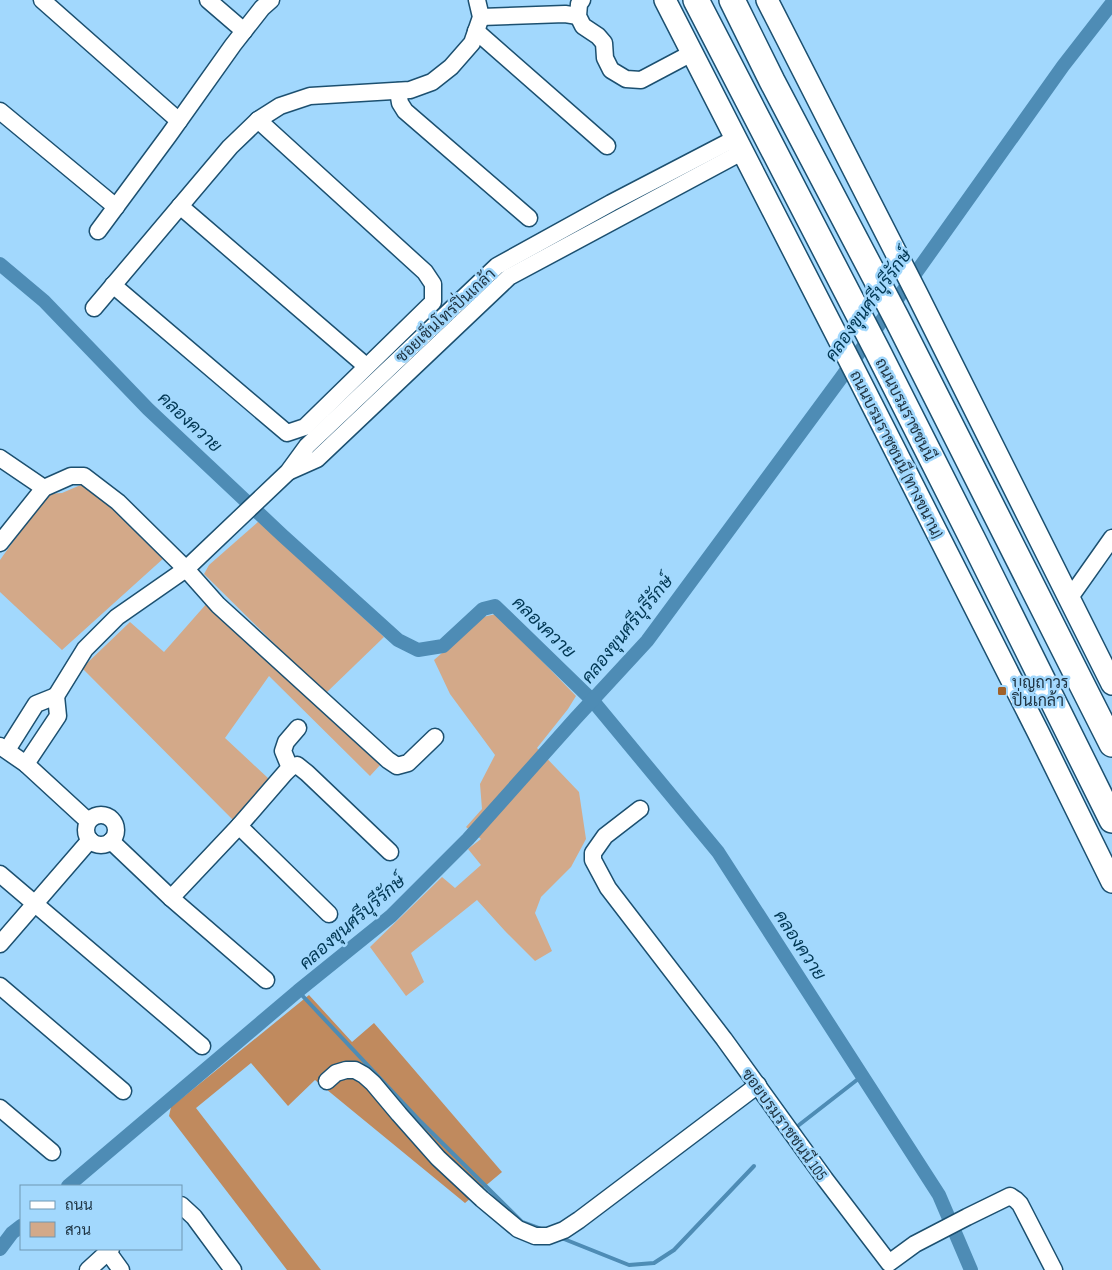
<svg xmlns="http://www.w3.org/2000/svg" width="1112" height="1270" viewBox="0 0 1112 1270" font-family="'Sofia Sans Condensed',Sarabun,sans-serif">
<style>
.green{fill:#d3a989}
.forest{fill:#c08a5e}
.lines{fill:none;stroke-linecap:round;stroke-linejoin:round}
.stream{stroke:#4e8cb5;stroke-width:4}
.canal{stroke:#4e8cb5;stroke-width:14}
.minor-casing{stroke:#1c5070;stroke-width:19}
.major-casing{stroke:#1c5070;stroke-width:24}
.highway-casing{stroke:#1c5070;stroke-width:28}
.minor{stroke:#fff;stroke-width:16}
.major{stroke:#fff;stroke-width:21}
.highway{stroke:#fff;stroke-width:25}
.poi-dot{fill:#a16129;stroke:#a2d8fd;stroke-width:2}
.labels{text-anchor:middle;stroke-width:5;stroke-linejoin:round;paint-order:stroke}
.street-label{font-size:16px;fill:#203645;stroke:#a2d8fd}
.poi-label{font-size:16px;fill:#203645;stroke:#a2d8fd;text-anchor:start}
.water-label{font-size:18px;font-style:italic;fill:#003753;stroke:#a2d8fd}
</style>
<rect width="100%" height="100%" fill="#a2d8fd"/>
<g class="green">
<polygon points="83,484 118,511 165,557 62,650 0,592 0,560 47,494 62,493"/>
<polygon points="259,521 384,637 325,694 204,574 209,565"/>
<polygon points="208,602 381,764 370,776 269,676 225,738 269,779 234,821 82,668 130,622 164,652"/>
<polygon points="496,614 576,696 568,709 537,748 579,792 586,839 571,867 541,897 535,913 552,951 535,961 505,931 477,900 411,953 424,982 406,996 370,947 442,877 455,888 481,865 468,849 481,839 466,827 482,809 480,784 495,755 450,694 434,660 483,617"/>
</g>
<polygon class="forest" points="309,995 352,1042 374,1023 502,1172 465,1203 315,1080 288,1106 251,1063 196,1108 321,1270 287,1270 169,1116 171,1107"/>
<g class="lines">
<g class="stream">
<polyline points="298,991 421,1122 522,1222 541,1229"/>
<polyline points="799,1125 862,1076"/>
<polyline points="559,1237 629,1265 654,1263 674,1250 754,1166"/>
</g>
<g class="canal">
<polyline points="0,264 44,301 148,409 282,535 398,640 418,650 443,646 483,609 495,606 593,701 718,852 939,1195 971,1270"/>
<polyline points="68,1186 298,991 391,916 468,839 575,719 647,641 841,378 1063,66 1112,3"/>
<polyline points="0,1249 12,1233 21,1226"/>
</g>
<defs>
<g id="minor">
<polyline points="42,0 179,121"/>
<polyline points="208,0 244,31"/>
<polyline points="582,0 579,4 578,16 583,26 598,36 604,43 605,58 611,70 626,79 641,80 692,53"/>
<polyline points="481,17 565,14 578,16"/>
<polyline points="476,31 607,146"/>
<polyline points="398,91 400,103 405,111 529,218"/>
<polyline points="0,111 116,207"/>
<polyline points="180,206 366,366"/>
<polyline points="98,231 169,135 233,45 262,8 271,0"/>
<polyline points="113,285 287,433 305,427 433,302 433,284 425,272 258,120"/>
<polyline points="94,308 230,147 258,120 280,106 310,96 410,90 432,82 451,67 472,43 481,17 477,0"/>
<polyline points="0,458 44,488"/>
<polyline points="290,471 317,459 509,277 742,152"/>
<polyline points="0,543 44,488 71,476 84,476 118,502 186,569 218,605 388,760 397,766 408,763 435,737"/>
<polyline points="1069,599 1112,538"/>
<polyline points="56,696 85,649 117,617 186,569 288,472 307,446 497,266 611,203 736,138"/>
<polyline points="0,746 26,764 88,821"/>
<polyline points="7,750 36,704 56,696 58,716 26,764"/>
<polyline points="290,768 283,751 286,742 298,728"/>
<polyline points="640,809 605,836 593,853 593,860 608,888 724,1039 825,1179 889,1263 915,1244 967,1217 1010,1196 1016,1200 1020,1204 1054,1270"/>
<circle cx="101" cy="830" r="15"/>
<polyline points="239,826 329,914"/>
<polyline points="111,841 171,898 266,980"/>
<polyline points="0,874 202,1046"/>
<polyline points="171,898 239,826 285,773 290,768 297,765 307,773 390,852"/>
<polyline points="0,944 90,840"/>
<polyline points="0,986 123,1091"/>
<polyline points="327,1081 336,1073 346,1070 355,1070 364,1075 373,1083 399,1114 438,1158 482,1199 518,1229 535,1236 548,1236 564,1230 579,1220 758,1085"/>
<polyline points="0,1108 52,1152"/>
<polyline points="181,1205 194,1217 233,1270"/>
<polyline points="108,1252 121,1270"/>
<polyline points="88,1270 111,1249"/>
</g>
<g id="major">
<polyline points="665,0 858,377 1038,732 1112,882"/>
<polyline points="767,0 917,294 1112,684"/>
</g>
<g id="highway">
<polyline points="696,0 877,350 974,542 1112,820"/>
<polyline points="732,0 772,81 896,317 1112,744"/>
</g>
</defs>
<use href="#minor" class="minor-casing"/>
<use href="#major" class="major-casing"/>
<use href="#highway" class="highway-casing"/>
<use href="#minor" class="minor"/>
<use href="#major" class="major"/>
<use href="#highway" class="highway"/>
</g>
<rect class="poi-dot" x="997" y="686" width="10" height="10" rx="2.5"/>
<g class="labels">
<g class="street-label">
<text transform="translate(445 315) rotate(-43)" y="6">ซอยเซ็นโทรปิ่นเกล้า</text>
<text transform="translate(906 409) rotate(63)" y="6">ถนนบรมราชชนนี</text>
<text transform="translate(897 454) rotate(63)" y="6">ถนนบรมราชชนนี (ทางขนาน)</text>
<text transform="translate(785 1124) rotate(54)" y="6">ซอยบรมราชชนนี 105</text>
</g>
<g class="poi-label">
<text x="1012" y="688">บุญถาวร<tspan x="1012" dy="18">ปิ่นเกล้า</tspan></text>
</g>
<g class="water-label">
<text transform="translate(868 305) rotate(-54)" y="6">คลองขุนศรีบุรีรักษ์</text>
<text transform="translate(190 422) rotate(43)" y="6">คลองควาย</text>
<text transform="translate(544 627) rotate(44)" y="6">คลองควาย</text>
<text transform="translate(627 629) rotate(-51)" y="6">คลองขุนศรีบุรีรักษ์</text>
<text transform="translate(352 922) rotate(-41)" y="6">คลองขุนศรีบุรีรักษ์</text>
<text transform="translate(800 945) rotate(57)" y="6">คลองควาย</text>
</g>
</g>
<rect x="20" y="1185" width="162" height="65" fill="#a2d8fd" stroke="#6e97b3"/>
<rect x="30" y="1201" width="25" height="8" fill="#ffffff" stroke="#6e97b3"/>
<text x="65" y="1210" font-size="15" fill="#203645">ถนน</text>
<rect x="30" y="1222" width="25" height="15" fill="#d3a989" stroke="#6e97b3"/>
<text x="65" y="1235" font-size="15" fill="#203645">สวน</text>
</svg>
